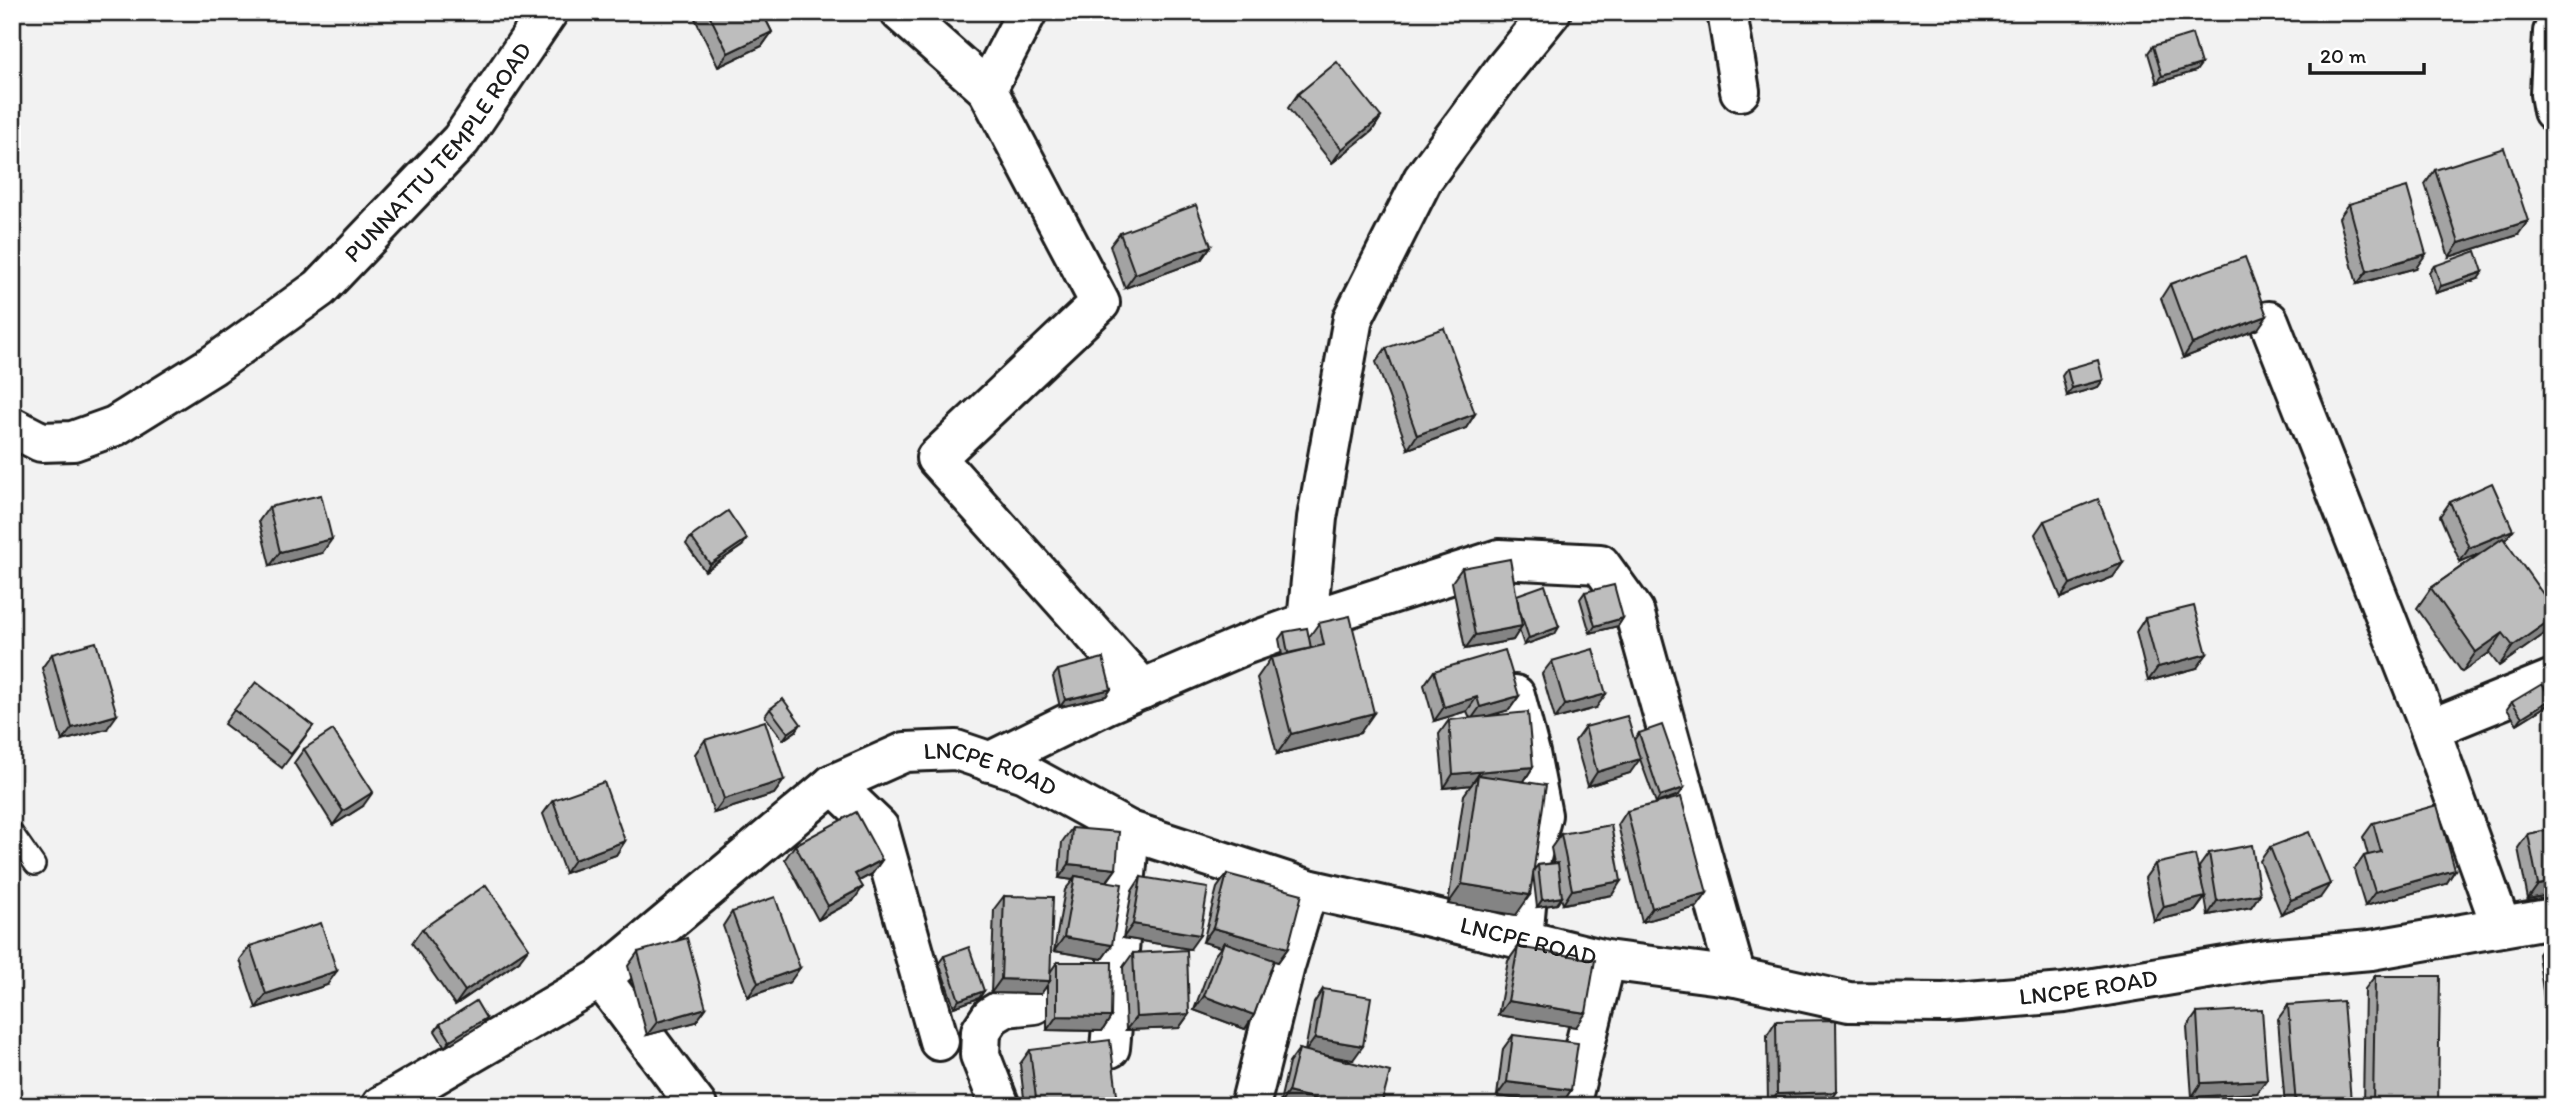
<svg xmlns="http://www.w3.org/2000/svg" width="2565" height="1118" viewBox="0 0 2565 1118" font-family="Itim,sans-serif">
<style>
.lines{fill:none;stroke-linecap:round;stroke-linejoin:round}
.service-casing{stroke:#1c1c1c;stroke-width:24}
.minor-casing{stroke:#1c1c1c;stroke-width:44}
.service{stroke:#fff;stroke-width:19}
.minor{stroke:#fff;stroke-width:38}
.wall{fill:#a3a3a3;stroke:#1c1c1c;stroke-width:2}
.shaded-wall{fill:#848484;stroke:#1c1c1c;stroke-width:2}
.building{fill:#bdbdbd;stroke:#1c1c1c;stroke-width:2}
.labels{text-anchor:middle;stroke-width:7;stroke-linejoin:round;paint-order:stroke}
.street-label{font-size:24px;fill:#1c1c1c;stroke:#fff}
</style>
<rect width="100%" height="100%" fill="#f2f2f2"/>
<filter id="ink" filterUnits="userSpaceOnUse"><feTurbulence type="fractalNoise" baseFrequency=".0143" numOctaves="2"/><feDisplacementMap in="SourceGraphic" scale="14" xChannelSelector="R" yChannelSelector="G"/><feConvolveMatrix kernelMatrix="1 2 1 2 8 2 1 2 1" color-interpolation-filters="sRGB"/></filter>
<g filter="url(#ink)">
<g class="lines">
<defs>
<polyline id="service" points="12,832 35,865"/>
<g id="minor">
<polyline points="900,12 987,89 1100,303 936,458 1143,689"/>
<polyline points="1727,12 1740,91"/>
<polyline points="2553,32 2550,94 2553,111"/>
<polyline points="987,89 1027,12"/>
<polyline points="2269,321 2430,729 2501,926"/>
<path id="s1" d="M12,427L41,442L73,441L115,426L213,365L320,288L461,140L548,12"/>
<polyline points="1307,622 1317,518 1353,318 1423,179 1503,71 1551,12"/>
<polyline points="1515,695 1530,753 1542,815 1530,862 1523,939"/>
<polyline points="2430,729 2553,679"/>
<polyline points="989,762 1107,704 1244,645 1332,613 1499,559 1600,564 1634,611 1736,977"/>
<polyline points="833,784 879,828 939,1041"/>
<polyline points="601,978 697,1106"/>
<polyline points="1110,1048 1130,831"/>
<path id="s2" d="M381,1106L601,978L833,784L905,752L956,750L1024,773L1130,831L1308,889L1406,911L1606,960L1736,977L1849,1002L1944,1003L2064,993L2267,959L2371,950L2553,918"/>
<polyline points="1000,1106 980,1055 981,1031 991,1016 1006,1007 1034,1004"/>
<polyline points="1250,1106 1285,966 1308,889"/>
<polyline points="1570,1106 1606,960"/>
</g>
</defs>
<use href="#service" class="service-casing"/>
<use href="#minor" class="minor-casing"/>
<use href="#service" class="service"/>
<use href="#minor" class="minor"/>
</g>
<g class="wall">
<polygon points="692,12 762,12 772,32 762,46 718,67"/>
<polygon points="2153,46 2201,64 2196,71 2157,83 2148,53"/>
<polygon points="1298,94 1381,117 1372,131 1332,163 1288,108"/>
<polygon points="2435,170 2518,235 2449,257 2425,184"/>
<polygon points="2349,204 2416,268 2357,284 2339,218"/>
<polygon points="1120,233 1211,246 1201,260 1125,288 1110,246"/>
<polygon points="2434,266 2478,279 2436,293 2429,273"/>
<polygon points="2170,284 2258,329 2183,358 2161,298"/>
<polygon points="1386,348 1475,414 1466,428 1408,449 1376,362"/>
<polygon points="2067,369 2103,380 2098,387 2067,396 2062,376"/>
<polygon points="2450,502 2513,530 2505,540 2543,635 2499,666 2489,653 2462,672 2417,608 2431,588 2482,552 2460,562 2440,516"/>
<polygon points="269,507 322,553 270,566 259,521"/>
<polygon points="2044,521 2113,577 2061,598 2035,534"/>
<polygon points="691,537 742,546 705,571 686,544"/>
<polygon points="1462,568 1517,595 1555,634 1524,645 1519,630 1513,640 1465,649 1452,582"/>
<polygon points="1585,592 1623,618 1618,626 1590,633 1580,599"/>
<polygon points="2145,618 2197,668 2148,681 2136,632"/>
<polygon points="1319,623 1360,733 1277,754 1257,678 1271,658 1282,655 1279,639 1284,632 1309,637"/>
<polygon points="52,654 107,729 62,741 42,668"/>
<polygon points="1552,661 1596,708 1555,719 1542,674"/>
<polygon points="1058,670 1111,689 1106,696 1060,707 1053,677"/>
<polygon points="1434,671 1519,696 1509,710 1486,716 1533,767 1524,781 1519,781 1533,871 1538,865 1554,863 1551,848 1561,834 1612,895 1563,904 1561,898 1557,904 1537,907 1533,873 1516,915 1448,904 1464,795 1471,785 1444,788 1439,734 1449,720 1470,718 1467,711 1434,721 1424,685"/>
<polygon points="2512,702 2546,706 2517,724 2507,709"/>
<polygon points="770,709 796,731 783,740 765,716"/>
<polygon points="234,710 313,726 282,768 224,724"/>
<polygon points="1585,727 1634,740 1639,733 1679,795 1656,803 1636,748 1630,773 1588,786 1575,741"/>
<polygon points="705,740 784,780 774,794 714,813 695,754"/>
<polygon points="304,749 363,806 333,825 294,763"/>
<polygon points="553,800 625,841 616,855 565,873 543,814"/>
<polygon points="1627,811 1707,893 1697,907 1642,922 1618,825"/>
<polygon points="2373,823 2455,870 2446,884 2365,906 2354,870 2364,856 2368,855 2363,837"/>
<polygon points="1072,828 1116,869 1107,882 1112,945 1102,959 1054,951 1065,890 1073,880 1059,878 1062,842"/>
<polygon points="2553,829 2553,894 2528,899 2518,848 2528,834"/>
<polygon points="795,845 882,860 872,874 859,881 853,901 818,920 785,859"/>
<polygon points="2270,847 2320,898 2281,914 2260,861"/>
<polygon points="2209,853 2260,894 2251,907 2208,915 2205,898 2195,911 2154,921 2145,878 2155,864 2202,885 2199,867"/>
<polygon points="1227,874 1288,948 1278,962 1274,960 1254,1015 1245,1029 1194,1010 1214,956 1221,947 1203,942 1217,888"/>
<polygon points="1141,877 1190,949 1123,938 1132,891"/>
<polygon points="1004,896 1051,971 1057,962 1111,1017 1102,1031 1047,1030 1047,985 1041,994 991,993 994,909"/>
<polygon points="732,912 790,982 748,997 723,926"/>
<polygon points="422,929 519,961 455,1005 412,943"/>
<polygon points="2553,939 2553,1035 2549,1035 2538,954 2548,940"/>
<polygon points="250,946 327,985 256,1008 240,960"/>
<polygon points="1518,947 1576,1027 1498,1015 1508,961"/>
<polygon points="638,952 706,1008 696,1022 647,1035 628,966"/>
<polygon points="1133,953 1189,1014 1179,1028 1126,1030 1123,967"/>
<polygon points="944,956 984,991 979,998 954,1007 939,963"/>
<polygon points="2375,976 2438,1106 2363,1106 2365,989"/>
<polygon points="1323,989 1353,1060 1317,1054 1279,1106 1289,1063 1299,1049 1305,1051 1314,1003"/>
<polygon points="2288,1005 2348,1106 2285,1106 2278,1019"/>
<polygon points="2197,1013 2257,1093 2192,1097 2187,1027"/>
<polygon points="486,1018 481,1025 445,1047 435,1031 440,1024"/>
<polygon points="1776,1021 1827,1106 1768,1106 1767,1035"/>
<polygon points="1513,1035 1571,1090 1562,1104 1497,1096 1503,1049"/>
<polygon points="1030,1050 1118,1102 1115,1106 1025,1106 1020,1064"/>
</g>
<g class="shaded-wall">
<polygon points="772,32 762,46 718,67 728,53"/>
<polygon points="2201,64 2196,71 2157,83 2162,76"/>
<polygon points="1381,117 1372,131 1332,163 1342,149"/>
<polygon points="2528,221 2518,235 2449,257 2459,243"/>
<polygon points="1211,246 1201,260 1125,288 1135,274"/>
<polygon points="2426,254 2416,268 2357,284 2367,271"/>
<polygon points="2483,272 2478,279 2436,293 2441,286"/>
<polygon points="2267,316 2258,329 2183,358 2192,344"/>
<polygon points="2103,380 2098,387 2067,396 2072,388"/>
<polygon points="1475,414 1466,428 1408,449 1417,435"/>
<polygon points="2513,530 2503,543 2460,562 2469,548"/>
<polygon points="332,539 322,553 270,566 280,552"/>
<polygon points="747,539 742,546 705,571 710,564"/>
<polygon points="2123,563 2113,577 2061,598 2070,584"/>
<polygon points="1623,618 1618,626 1590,633 1595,626"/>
<polygon points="2553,618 2553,621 2543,635 2499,666 2513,646"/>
<polygon points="1522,626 1513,640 1465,649 1475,635"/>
<polygon points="1559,627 1555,634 1524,645 1529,638"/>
<polygon points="2503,633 2489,653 2462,672 2476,652"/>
<polygon points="2207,654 2197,668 2148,681 2158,667"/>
<polygon points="1111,689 1106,696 1060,707 1065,700"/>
<polygon points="1606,694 1596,708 1555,719 1565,705"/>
<polygon points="1519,696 1509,710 1470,721 1480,707"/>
<polygon points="1477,697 1467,711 1434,721 1444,707"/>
<polygon points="2551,699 2546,706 2517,724 2522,717"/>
<polygon points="1374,713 1360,733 1277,754 1291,734"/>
<polygon points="117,715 107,729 62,741 72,728"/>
<polygon points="801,724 796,731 783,740 788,733"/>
<polygon points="1640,759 1630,773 1588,786 1597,772"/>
<polygon points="1533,767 1524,781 1477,785 1478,775 1471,785 1444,788 1453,774"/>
<polygon points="784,780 774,794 714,813 724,799"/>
<polygon points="1684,788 1679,795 1656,803 1660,796"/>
<polygon points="373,792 363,806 333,825 343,811"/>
<polygon points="625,841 616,855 565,873 574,860"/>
<polygon points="882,860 872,874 846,888 855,874"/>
<polygon points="1069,864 1116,869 1106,882 1075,876 1073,880 1059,878"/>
<polygon points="2455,870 2446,884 2365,906 2375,892"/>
<polygon points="1621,881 1612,895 1563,904 1572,890"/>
<polygon points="2553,882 2553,894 2528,899 2538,885"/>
<polygon points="1462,884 1530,895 1516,915 1448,904"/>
<polygon points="2330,884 2320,898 2281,914 2291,900"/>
<polygon points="863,887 853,901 818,920 828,906"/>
<polygon points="1707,893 1697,907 1642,922 1652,908"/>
<polygon points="2260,894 2251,907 2208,915 2217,901"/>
<polygon points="1562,897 1557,904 1537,907 1542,900"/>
<polygon points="2205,897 2195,911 2154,921 2164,907"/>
<polygon points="1133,924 1200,935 1190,949 1123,938"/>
<polygon points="1213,928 1288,948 1278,962 1222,947 1224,942 1221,947 1203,942"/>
<polygon points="1064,937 1112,945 1102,959 1054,951"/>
<polygon points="529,948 519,961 455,1005 465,991"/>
<polygon points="800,968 790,982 748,997 758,983"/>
<polygon points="337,971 327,985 256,1008 266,994"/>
<polygon points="1001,979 1050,981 1041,994 991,993"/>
<polygon points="984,991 979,998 954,1007 959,1000"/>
<polygon points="1204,996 1254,1015 1245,1029 1194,1010"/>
<polygon points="1508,1001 1586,1013 1576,1027 1498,1015"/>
<polygon points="706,1008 696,1022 647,1035 657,1022"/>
<polygon points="1189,1014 1179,1028 1126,1030 1136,1017"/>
<polygon points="1057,1016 1111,1017 1102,1031 1047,1030"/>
<polygon points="486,1018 481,1025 445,1047 450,1040"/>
<polygon points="1315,1038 1363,1046 1353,1060 1305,1052"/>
<polygon points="2267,1080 2257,1093 2192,1097 2201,1083"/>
<polygon points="1507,1082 1571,1090 1562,1104 1497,1096"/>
<polygon points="1288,1092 1344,1106 1279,1106"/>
<polygon points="1837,1092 1827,1106 1769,1106 1777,1094"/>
<polygon points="1118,1102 1115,1106 1083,1106"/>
<polygon points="2351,1102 2348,1106 2303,1106"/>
</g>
<g class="building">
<polygon points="708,12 762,12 772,32 728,53"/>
<polygon points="2192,34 2201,64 2162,76 2153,46"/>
<polygon points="1337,62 1381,117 1342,149 1298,94"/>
<polygon points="2504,148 2528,221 2459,243 2435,170"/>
<polygon points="2407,187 2426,254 2367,271 2349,204"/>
<polygon points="1196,205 1211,246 1135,274 1120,233"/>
<polygon points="2476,251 2483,272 2441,286 2434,266"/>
<polygon points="2245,257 2267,316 2192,344 2170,284"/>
<polygon points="1444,328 1475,414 1417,435 1386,348"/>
<polygon points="2098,360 2103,380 2072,388 2067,369"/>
<polygon points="2492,483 2513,530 2469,548 2450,502"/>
<polygon points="321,495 332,539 280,552 269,507"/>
<polygon points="2098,499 2123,563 2070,584 2044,521"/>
<polygon points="728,511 747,539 710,564 691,537"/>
<polygon points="2503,538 2553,608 2553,618 2513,646 2503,633 2476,652 2431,588"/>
<polygon points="1510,559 1522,626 1475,635 1462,568"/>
<polygon points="1545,585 1559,627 1529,638 1519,608 1517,595"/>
<polygon points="1614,585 1623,618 1595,626 1585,592"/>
<polygon points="2194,606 2207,654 2158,667 2145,618"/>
<polygon points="1350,616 1374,713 1291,734 1271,658 1324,645 1319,623"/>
<polygon points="1307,628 1311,648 1288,653 1284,632"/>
<polygon points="96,642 117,715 72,728 52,654"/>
<polygon points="1593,649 1606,694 1565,705 1552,661"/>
<polygon points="1505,650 1519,696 1480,707 1477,697 1444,707 1434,671"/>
<polygon points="1103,658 1111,689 1065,700 1058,670"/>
<polygon points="256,682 313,726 291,754 234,710"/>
<polygon points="2542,684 2551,699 2522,717 2512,702"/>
<polygon points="783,699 801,724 788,733 770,709"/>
<polygon points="1528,712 1533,767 1453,774 1449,720"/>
<polygon points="1627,716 1640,759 1597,772 1585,727"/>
<polygon points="765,721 784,780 724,799 705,740"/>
<polygon points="1662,725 1684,788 1660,796 1639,733"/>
<polygon points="333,730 373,792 343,811 304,749"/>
<polygon points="1478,775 1546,785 1530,895 1462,884"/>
<polygon points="604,782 625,841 574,860 553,800"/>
<polygon points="1681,797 1707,893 1652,908 1627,811"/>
<polygon points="2437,805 2455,870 2375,892 2364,856 2381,852 2373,823"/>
<polygon points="856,812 882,860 855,874 863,887 828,906 795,845"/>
<polygon points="1611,825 1621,881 1572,890 1561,834"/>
<polygon points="1072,828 1119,832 1116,869 1069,864"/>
<polygon points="2553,829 2553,882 2538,885 2528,834"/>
<polygon points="2309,832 2330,884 2291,900 2270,847"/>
<polygon points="2252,845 2260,894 2217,901 2209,853"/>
<polygon points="2195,855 2205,897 2164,907 2155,864"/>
<polygon points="1558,863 1562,897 1542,900 1538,865"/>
<polygon points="1227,874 1302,894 1288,948 1213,928"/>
<polygon points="1075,876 1122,884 1112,945 1064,937"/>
<polygon points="1141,877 1208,888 1200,935 1133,924"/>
<polygon points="486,885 529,948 465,991 422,929"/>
<polygon points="1004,896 1053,897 1050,981 1001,979"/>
<polygon points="775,897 800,968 758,983 732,912"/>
<polygon points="321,923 337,971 266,994 250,946"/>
<polygon points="687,938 706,1008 657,1022 638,952"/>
<polygon points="2553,939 2553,978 2548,940"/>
<polygon points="1224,942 1274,960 1254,1015 1204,996"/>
<polygon points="969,947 984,991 959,1000 944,956"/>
<polygon points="1518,947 1595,960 1586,1013 1508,1001"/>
<polygon points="1187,950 1189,1014 1136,1017 1133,953"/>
<polygon points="1057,962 1112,962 1111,1017 1057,1016"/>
<polygon points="2375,976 2440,976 2438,1106 2373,1106"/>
<polygon points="1323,989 1371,997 1363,1046 1315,1038"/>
<polygon points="476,1001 486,1018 450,1040 440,1024"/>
<polygon points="2343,1001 2351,1102 2296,1106 2288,1005"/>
<polygon points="2262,1009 2267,1080 2201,1083 2197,1013"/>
<polygon points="1836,1020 1837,1092 1777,1094 1776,1021"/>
<polygon points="1513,1035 1578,1043 1571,1090 1507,1082"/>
<polygon points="1110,1040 1118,1102 1083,1106 1037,1106 1030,1050"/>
<polygon points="1299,1049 1390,1072 1381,1106 1344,1106 1288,1092"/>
<polygon points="652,1096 657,1106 630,1106"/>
</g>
</g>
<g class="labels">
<g class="street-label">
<text dy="8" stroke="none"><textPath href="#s1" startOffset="537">PUNNATTU TEMPLE ROAD</textPath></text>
<text dy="8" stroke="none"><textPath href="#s2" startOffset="724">LNCPE ROAD</textPath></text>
<text dy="8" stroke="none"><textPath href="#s2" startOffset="1293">LNCPE ROAD</textPath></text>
<text dy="8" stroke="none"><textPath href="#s2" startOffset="1860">LNCPE ROAD</textPath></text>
</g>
</g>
<rect width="2565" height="1118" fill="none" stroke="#fff" stroke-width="42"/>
<rect x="21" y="21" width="2523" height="1076" fill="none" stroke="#1c1c1c" stroke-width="2.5" filter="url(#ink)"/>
<path d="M2310 63v10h114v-10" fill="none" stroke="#1c1c1c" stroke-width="3.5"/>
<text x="2320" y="63" font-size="21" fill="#1c1c1c" stroke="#ffffff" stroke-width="5" paint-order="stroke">20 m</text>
</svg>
